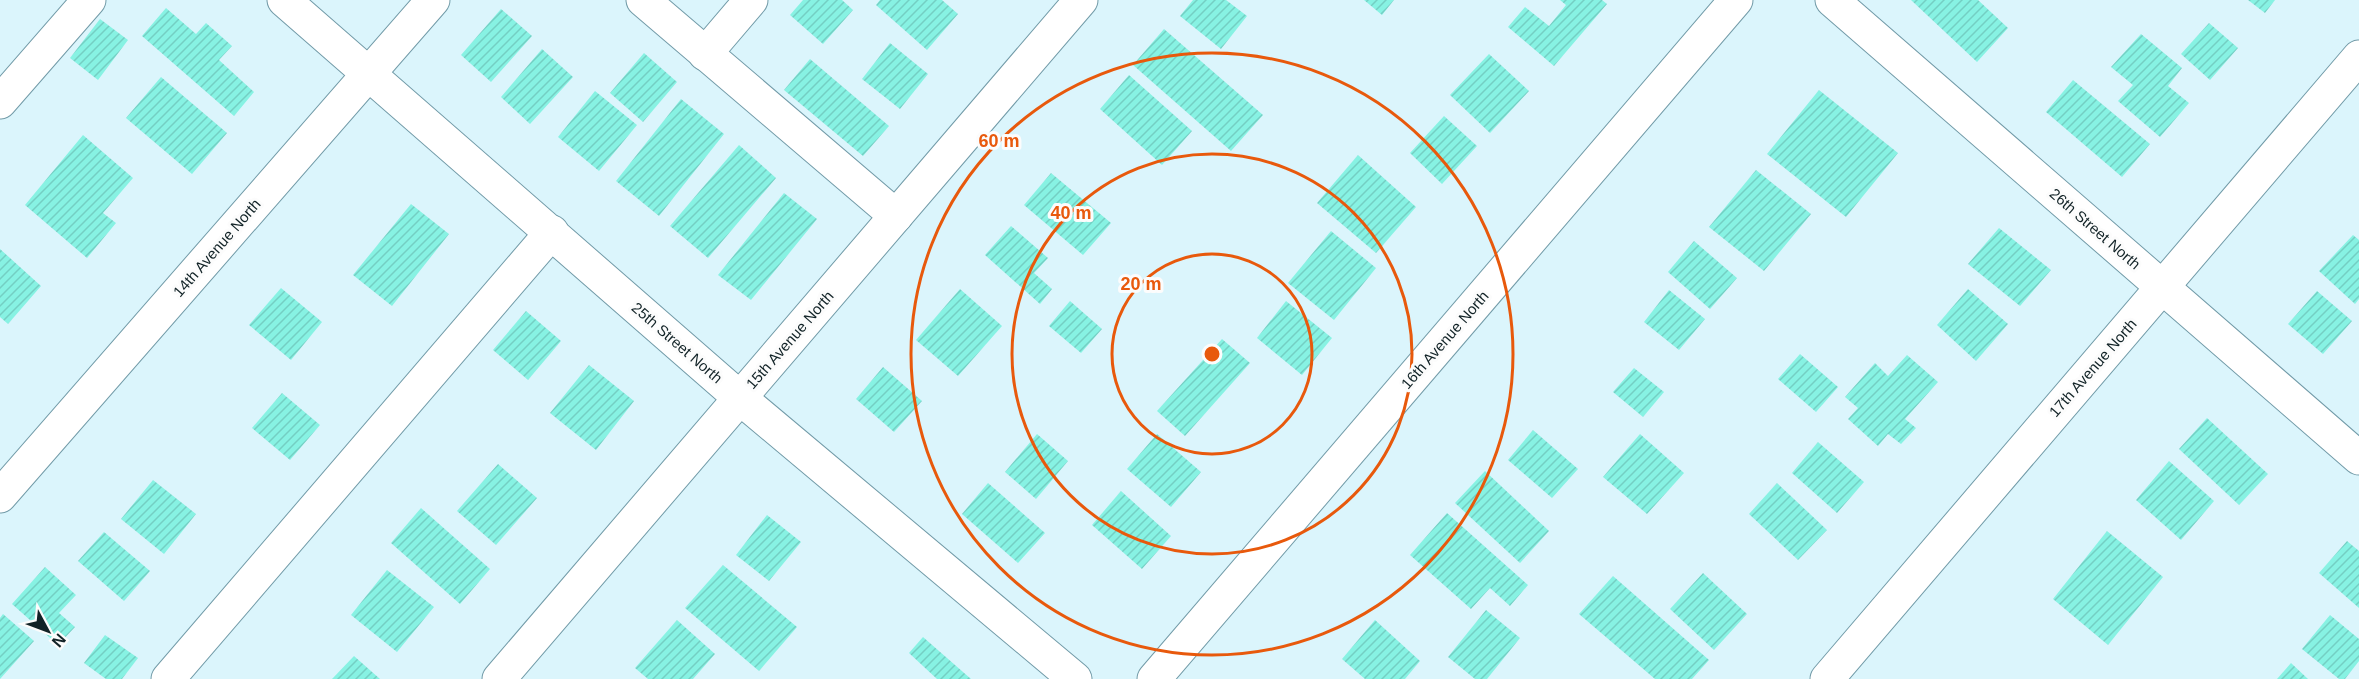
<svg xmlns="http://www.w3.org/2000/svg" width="2359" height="679" viewBox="0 0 2359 679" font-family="Arial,sans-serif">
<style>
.building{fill:url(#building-hatch)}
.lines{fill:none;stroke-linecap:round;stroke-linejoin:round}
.minor-casing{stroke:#729ba8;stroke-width:35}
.minor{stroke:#fff;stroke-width:33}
.ring{fill:none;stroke:#e8590c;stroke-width:3}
.labels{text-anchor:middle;stroke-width:6;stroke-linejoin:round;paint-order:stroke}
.street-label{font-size:15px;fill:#122327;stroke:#fcfcfc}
.centre{fill:#e8590c;stroke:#fcfcfc;stroke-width:3}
.ring-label{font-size:18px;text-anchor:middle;font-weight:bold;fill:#e8590c;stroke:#fcfcfc;stroke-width:6;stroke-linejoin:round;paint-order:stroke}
</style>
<defs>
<pattern id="building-hatch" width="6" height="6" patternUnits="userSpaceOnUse" patternTransform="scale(1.5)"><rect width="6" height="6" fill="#87f2e3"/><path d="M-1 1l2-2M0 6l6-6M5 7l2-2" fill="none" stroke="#74cfc3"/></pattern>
</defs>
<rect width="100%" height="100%" fill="#dbf5fc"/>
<g class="building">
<polygon points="803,0 842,0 853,10 823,44 790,15"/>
<polygon points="880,0 942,0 958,14 927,50 876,5"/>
<polygon points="1193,0 1226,0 1247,16 1221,49 1180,16"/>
<polygon points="1364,0 1394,0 1382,15"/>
<polygon points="1560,0 1602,0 1607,4 1554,66 1508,27 1525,7 1549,26 1566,5"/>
<polygon points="1911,0 1978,0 2008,28 1977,62"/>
<polygon points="2248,0 2275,0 2265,13"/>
<polygon points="166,8 196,34 206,23 232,46 219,60 254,92 234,116 142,36"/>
<polygon points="501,9 532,36 491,82 461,55"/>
<polygon points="100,19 128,40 98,80 70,58"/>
<polygon points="2209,23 2238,48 2210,80 2181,54"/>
<polygon points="1164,29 1263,115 1231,151 1133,65"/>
<polygon points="2141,34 2182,68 2168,86 2189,103 2160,137 2118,101 2133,85 2111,67"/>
<polygon points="890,43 928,74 900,109 862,79"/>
<polygon points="542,49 573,77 530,124 501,97"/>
<polygon points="644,53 677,82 643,122 610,93"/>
<polygon points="1489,54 1529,91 1490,133 1450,95"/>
<polygon points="810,59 889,126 863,156 784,90"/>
<polygon points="1129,75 1192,131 1162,165 1100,109"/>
<polygon points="161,77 227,133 192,174 126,118"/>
<polygon points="2073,80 2150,144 2122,177 2046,112"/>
<polygon points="1819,90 1898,153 1846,217 1767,154"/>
<polygon points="595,91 637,125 599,171 558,137"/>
<polygon points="681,99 724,134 659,216 616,181"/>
<polygon points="1444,116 1477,146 1442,184 1410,153"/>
<polygon points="83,135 133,178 103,213 116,223 87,258 25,205"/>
<polygon points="739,145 776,178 708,258 670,226"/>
<polygon points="1358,155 1416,207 1376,253 1317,203"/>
<polygon points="1756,170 1811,214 1764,271 1709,227"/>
<polygon points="1051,173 1111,223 1083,255 1024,205"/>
<polygon points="784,193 817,219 751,300 718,275"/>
<polygon points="411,204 449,234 392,306 353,275"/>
<polygon points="1011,226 1048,258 1034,273 1052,289 1040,304 985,255"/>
<polygon points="1999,228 2051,270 2020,306 1968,264"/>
<polygon points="1331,231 1376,268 1334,320 1288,283"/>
<polygon points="2353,235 2359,240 2359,299 2355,304 2319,271"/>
<polygon points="1694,241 1737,278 1710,309 1668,272"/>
<polygon points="0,249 41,286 8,324 0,317"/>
<polygon points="281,288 322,322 291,360 249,325"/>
<polygon points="960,289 1002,326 958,376 916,340"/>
<polygon points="1968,289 2008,324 1976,361 1937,325"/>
<polygon points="1669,290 1705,319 1679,350 1644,322"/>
<polygon points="2317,291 2352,321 2323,354 2288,324"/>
<polygon points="1070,301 1102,329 1081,353 1049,326"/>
<polygon points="1286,301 1332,338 1302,375 1257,338"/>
<polygon points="526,311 561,341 528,380 493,350"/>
<polygon points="1222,339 1250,363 1185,436 1157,411"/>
<polygon points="1800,354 1838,387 1816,412 1778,379"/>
<polygon points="1907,355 1938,382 1905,419 1916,428 1901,444 1888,434 1878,446 1848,419 1858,408 1845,397 1875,363 1888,376"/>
<polygon points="589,365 634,401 596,450 550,413"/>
<polygon points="883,367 922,401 894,432 856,399"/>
<polygon points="1634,368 1664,392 1643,417 1613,392"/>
<polygon points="282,393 320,425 290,460 252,428"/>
<polygon points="2207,418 2268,474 2239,505 2179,449"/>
<polygon points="1533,430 1578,469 1552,498 1508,460"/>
<polygon points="1037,434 1068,461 1036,499 1005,472"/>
<polygon points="1157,434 1201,472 1171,507 1127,469"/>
<polygon points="1640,434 1684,473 1647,514 1603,477"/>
<polygon points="1818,442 1864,482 1837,513 1792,473"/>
<polygon points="2169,461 2214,501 2181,540 2136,500"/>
<polygon points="498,464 537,498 496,545 457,511"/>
<polygon points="1485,471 1549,531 1520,563 1455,503"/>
<polygon points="153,480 196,514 164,554 121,519"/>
<polygon points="988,483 1045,533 1018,563 962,514"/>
<polygon points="1777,483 1827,530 1798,560 1749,514"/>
<polygon points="1121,491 1171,536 1142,569 1092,525"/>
<polygon points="421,508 490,569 460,604 391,543"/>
<polygon points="1447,513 1528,585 1510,606 1490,588 1471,609 1410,555"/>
<polygon points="767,515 801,542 769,581 736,555"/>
<polygon points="2107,531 2163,577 2108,645 2053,599"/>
<polygon points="104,532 150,571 124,601 78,561"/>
<polygon points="2347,541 2359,551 2359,608 2319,573"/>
<polygon points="723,565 797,627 759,671 685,608"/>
<polygon points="45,567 76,595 59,613 75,627 58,645 12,604"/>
<polygon points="387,570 434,607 397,652 351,615"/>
<polygon points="1703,573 1747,614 1714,650 1670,609"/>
<polygon points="1613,576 1709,660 1692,679 1655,679 1579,614"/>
<polygon points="1486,610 1520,638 1487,679 1475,679 1448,657"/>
<polygon points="3,614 34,641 0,679 0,618"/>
<polygon points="2330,615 2359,639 2359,661 2345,679 2339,679 2302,649"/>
<polygon points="677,620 715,654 693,679 648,679 635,668"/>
<polygon points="1375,620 1420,661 1405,679 1365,679 1342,659"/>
<polygon points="105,635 138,658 122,679 106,679 84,663"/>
<polygon points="923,637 971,679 937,679 909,653"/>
<polygon points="354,656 380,679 332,679"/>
<polygon points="2291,663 2308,679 2277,679"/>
</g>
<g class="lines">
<defs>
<g id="minor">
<polyline points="284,0 740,398 1075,679"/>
<polyline points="643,0 896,216"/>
<polyline points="1832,0 2359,458"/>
<polyline points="705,54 751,0"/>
<polyline points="0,102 89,0"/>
<polyline points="0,496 433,0"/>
<polyline points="168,679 552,232"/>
<polyline points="499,679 1081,0"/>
<polyline points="1154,679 1736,0"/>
<polyline points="1827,679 2359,57"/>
</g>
</defs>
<use href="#minor" class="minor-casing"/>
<use href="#minor" class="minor"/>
</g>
<g class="ring">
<circle cx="1212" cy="354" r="100"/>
<circle cx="1212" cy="354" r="200"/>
<circle cx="1212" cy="354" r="301"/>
</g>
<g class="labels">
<g class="street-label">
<text transform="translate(2095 229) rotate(41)" y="5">26th Street North</text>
<text transform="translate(217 248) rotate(-49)" y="5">14th Avenue North</text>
<text transform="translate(790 340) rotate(-49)" y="5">15th Avenue North</text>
<text transform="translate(1445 340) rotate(-49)" y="5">16th Avenue North</text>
<text transform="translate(677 343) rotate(41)" y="5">25th Street North</text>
<text transform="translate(2093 368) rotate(-49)" y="5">17th Avenue North</text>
</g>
</g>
<circle cx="1212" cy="354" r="9" class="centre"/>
<g class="ring-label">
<text x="999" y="147">60 m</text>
<text x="1071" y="219">40 m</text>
<text x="1141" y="290">20 m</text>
</g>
<g transform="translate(48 631) rotate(131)" stroke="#fcfcfc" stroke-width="4.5" paint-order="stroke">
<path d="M0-4.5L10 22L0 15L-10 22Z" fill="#122327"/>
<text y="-9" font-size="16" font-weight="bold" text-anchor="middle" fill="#122327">N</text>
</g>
</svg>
